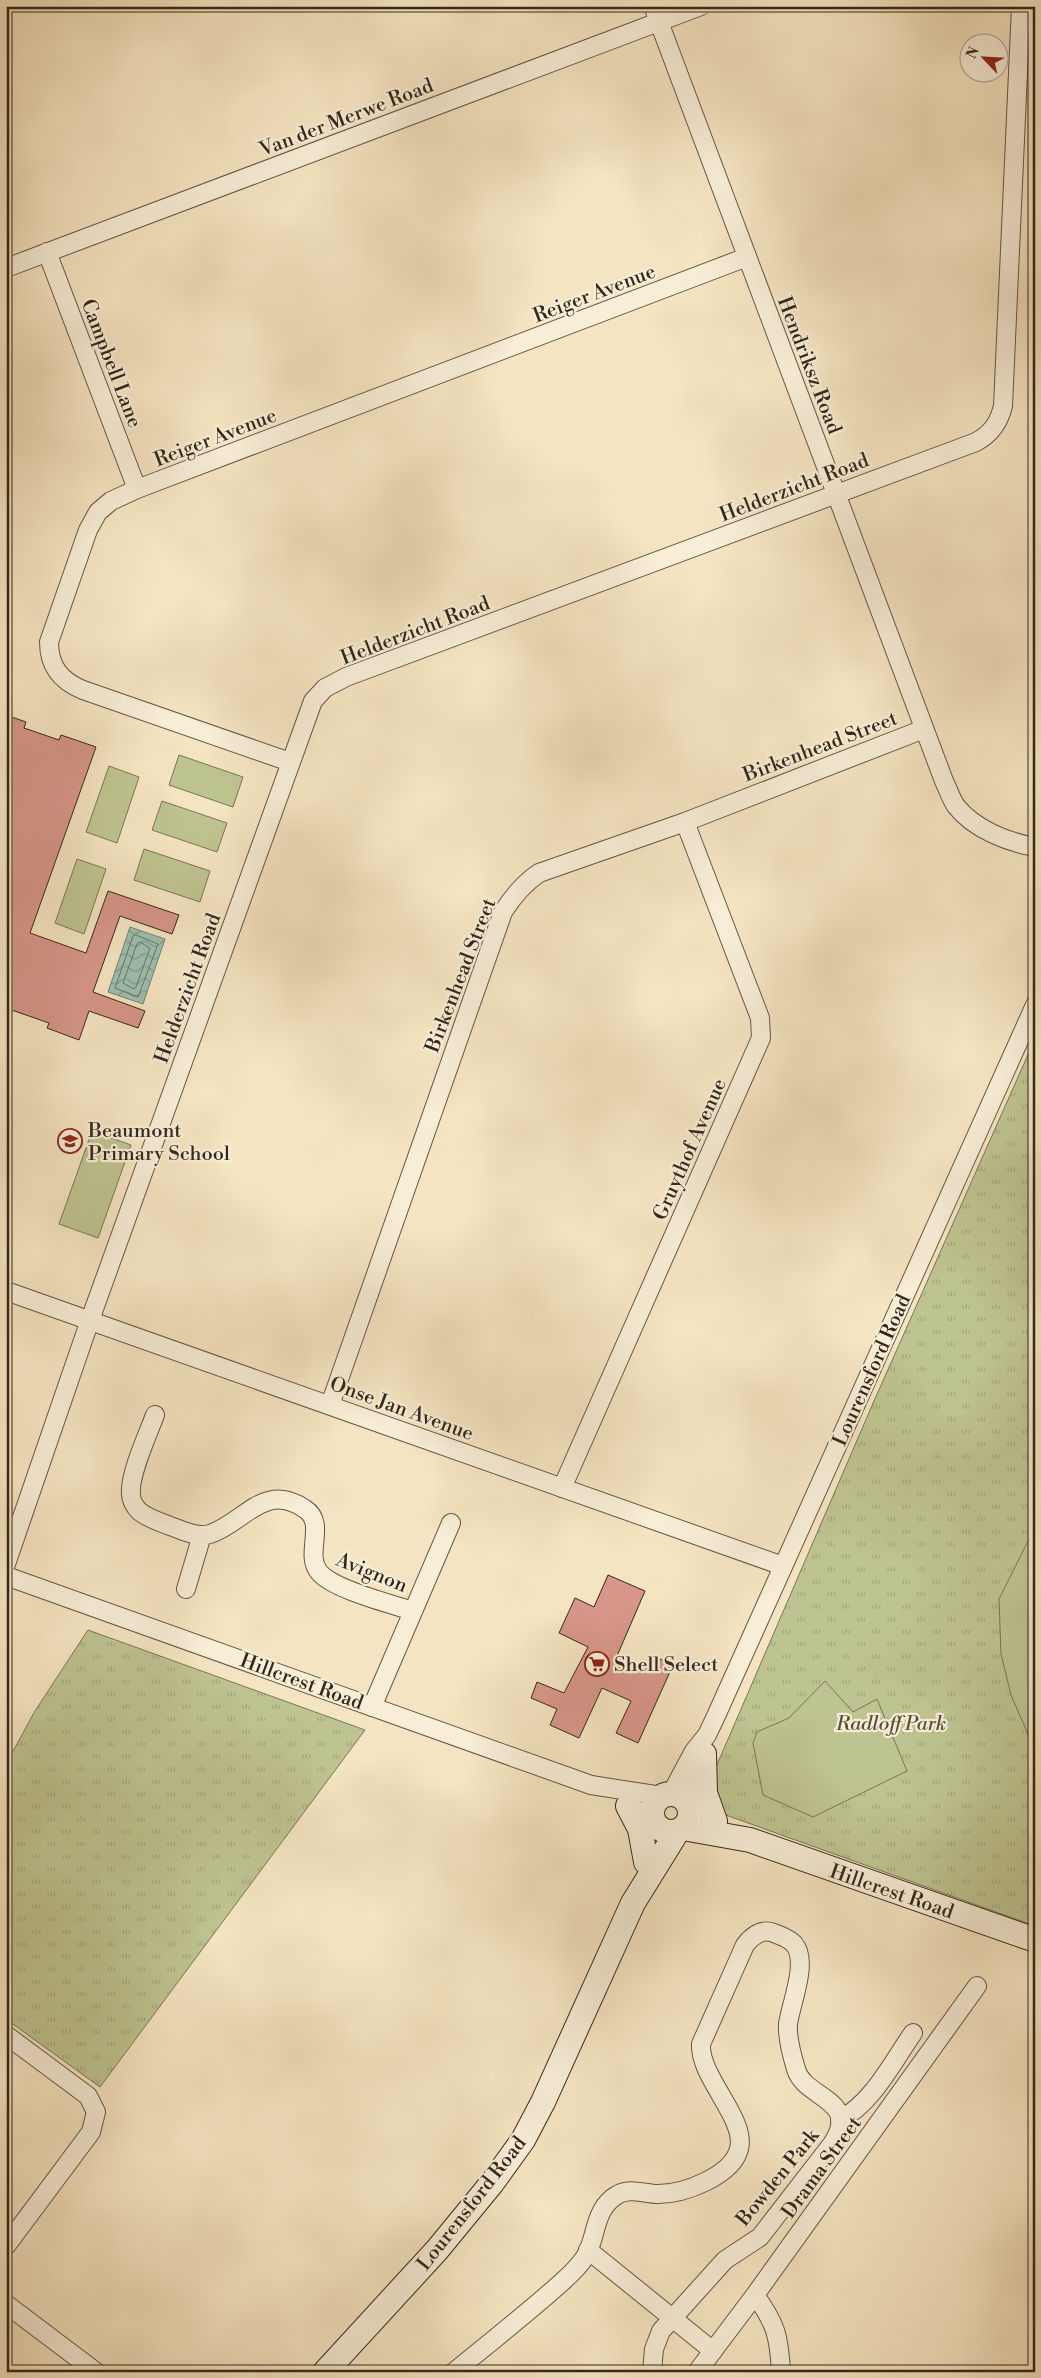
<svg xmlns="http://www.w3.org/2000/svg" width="1041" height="2378" viewBox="0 0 1041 2378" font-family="'Libre Bodoni',serif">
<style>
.grass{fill:url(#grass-tufts);stroke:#797656}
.pitch{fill:#bec491;stroke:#797656}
.water{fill:url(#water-waves);stroke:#738374}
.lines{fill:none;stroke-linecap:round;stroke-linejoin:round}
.shore{stroke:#687465;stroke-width:1}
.building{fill:#d79689;stroke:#34281a}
.street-casing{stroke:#645744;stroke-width:20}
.secondary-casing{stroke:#34281a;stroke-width:26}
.street{stroke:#f8edd7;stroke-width:18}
.secondary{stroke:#f8edd7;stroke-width:24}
.labels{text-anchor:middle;stroke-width:4.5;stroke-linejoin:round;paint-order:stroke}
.street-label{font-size:20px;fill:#34281a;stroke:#f8edd7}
.poi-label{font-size:20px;fill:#34281a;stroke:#f8edd7;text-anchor:start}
.park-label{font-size:20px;font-style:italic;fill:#564f38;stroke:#f8edd7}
</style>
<defs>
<pattern id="grass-tufts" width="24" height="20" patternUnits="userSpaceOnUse" patternTransform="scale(1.25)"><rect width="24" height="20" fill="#bec491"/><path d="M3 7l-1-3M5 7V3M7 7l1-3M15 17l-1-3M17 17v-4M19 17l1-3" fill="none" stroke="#a4a87c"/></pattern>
<pattern id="water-waves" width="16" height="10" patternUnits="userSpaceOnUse" patternTransform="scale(1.25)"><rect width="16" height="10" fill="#9dbfb0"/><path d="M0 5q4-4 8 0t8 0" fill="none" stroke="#819b8e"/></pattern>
</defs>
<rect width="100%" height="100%" fill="#f5e4c1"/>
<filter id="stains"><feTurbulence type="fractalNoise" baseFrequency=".004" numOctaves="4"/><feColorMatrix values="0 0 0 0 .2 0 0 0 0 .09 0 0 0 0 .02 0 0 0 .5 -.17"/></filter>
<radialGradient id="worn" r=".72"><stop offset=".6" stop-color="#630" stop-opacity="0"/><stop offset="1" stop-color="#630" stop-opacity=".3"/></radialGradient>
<g class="grass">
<polygon points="1035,1039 1035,1926 723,1814 710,1781 874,1401"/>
<polygon points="88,1630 365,1730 100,2087 6,2019 6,1764 35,1711"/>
</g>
<g class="pitch">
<polygon points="179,755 243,777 233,807 169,785"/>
<polygon points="109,766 139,777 117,843 86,832"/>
<polygon points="162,801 227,823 217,852 152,830"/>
<polygon points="144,849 210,871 200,902 134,880"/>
<polygon points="77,859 106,869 84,934 55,923"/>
<polygon points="92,1131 131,1145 98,1238 59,1224"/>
<polygon points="1035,1527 1035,1750 1011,1695 1001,1654 999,1599"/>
<polygon points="825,1681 853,1712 877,1699 907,1771 813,1817 763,1795 753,1743 757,1732 789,1718"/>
</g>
<polygon class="water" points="130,927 165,939 143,1004 108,992"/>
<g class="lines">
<g class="shore">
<polygon points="136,935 158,944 138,997 115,988 133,936"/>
<polygon points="140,942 150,948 136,987 134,989 123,983 137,944"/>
</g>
</g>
<g class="building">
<polygon points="6,715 26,722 24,728 59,740 61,735 96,747 30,933 86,953 108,891 179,915 172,934 120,916 93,992 145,1011 138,1028 89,1011 79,1040 47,1028 49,1023 6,1008"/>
<polygon points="608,1575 645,1591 617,1656 645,1669 651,1655 673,1665 638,1743 616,1733 631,1701 602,1688 579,1738 550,1725 557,1709 531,1698 537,1682 564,1693 588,1647 559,1633 575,1598 594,1607"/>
</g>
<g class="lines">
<defs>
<g id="street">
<path d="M653,6L944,781C948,789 951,799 956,806C974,829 1007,842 1035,847"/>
<polyline points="47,252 137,489"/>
<polyline points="6,268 701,6"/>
<path d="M290,762L83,690C61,681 49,667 49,642L88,530L98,512L111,501L137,489L747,257"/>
<polyline points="6,1291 783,1566"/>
<path d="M330,1405L503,912C513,896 523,884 539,873L685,822L924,729"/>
<path d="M155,1415C148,1434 129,1475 131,1494C131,1500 135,1507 139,1511C147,1518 160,1522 170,1526C182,1530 196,1538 210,1534C244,1523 264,1481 305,1509C327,1523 304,1554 319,1572C332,1589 391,1604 413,1611"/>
<polyline points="562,1488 761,1038 760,1018 685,822"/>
<path d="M6,1564L90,1320L313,701L325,688L346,677L976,442C991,434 999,423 1003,406L1021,6"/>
<polyline points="6,1576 591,1785 662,1796"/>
<polyline points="186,1589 202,1535"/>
<polyline points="372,1707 451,1523"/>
<polyline points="671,1794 694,1751 707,1735 716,1716 1035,1005"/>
<polyline points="628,1805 653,1820"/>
<polyline points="688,1805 700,1767"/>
<polyline points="6,2035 88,2096 96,2112 91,2132 6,2246"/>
<path d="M840,2120C873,2102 892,2063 913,2033"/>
<polyline points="588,2250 713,2351"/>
<path d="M755,2295C776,2324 779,2336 781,2372"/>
<polyline points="6,2304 96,2372"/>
<path d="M454,2372C487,2345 521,2318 553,2290C564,2280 577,2270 585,2257C597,2239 593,2209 617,2195C629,2187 645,2194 658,2194C684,2194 732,2176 739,2149C747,2119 699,2077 701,2044L745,1945C752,1936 762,1928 774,1933C781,1936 789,1938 794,1944C809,1961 791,2003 788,2024C787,2039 792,2056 796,2069C804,2099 862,2099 832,2144L760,2237L725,2260L661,2331L654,2349L652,2372"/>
<polyline points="697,2372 755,2295 977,1986"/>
</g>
<g id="secondary">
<polyline points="704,1754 705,1793 715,1821"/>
<circle cx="671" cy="1813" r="19"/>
<polyline points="628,1806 640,1829 646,1862"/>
<polyline points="683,1828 750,1840 1035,1940"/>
<polyline points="325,2372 437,2250 492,2183 523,2140 543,2102 633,1903 677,1832"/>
</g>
</defs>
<use href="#street" class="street-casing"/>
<use href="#secondary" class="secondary-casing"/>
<use href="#street" class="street"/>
<use href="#secondary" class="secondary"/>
</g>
<defs>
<symbol id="school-ring" viewBox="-11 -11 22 22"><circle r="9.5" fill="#f8edd7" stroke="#8f2418" stroke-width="1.5"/><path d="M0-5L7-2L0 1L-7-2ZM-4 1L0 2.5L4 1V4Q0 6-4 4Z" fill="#8f2418"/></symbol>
<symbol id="supermarket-ring" viewBox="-11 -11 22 22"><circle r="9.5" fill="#f8edd7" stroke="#8f2418" stroke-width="1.5"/><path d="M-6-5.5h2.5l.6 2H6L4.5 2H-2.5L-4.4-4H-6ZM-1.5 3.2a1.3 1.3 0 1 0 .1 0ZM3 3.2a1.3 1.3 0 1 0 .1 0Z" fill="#8f2418"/></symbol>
</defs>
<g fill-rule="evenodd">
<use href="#school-ring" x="56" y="1127" width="28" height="28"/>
<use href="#supermarket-ring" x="583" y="1650" width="28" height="28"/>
</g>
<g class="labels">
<g class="street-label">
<text transform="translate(346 117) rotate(-21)" y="7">Van der Merwe Road</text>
<text transform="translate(594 293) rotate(-21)" y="7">Reiger Avenue</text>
<text transform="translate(112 363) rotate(69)" y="7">Campbell Lane</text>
<text transform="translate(810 365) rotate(69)" y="7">Hendriksz Road</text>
<text transform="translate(215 437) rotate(-21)" y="7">Reiger Avenue</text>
<text transform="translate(794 487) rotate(-21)" y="7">Helderzicht Road</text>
<text transform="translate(415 630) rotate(-21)" y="7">Helderzicht Road</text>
<text transform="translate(820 746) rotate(-21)" y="7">Birkenhead Street</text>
<text transform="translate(460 975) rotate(-69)" y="7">Birkenhead Street</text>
<text transform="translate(187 988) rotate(-70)" y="7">Helderzicht Road</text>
<text transform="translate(689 1149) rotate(-66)" y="7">Gruythof Avenue</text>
<text transform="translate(871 1370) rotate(-66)" y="7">Lourensford Road</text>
<text transform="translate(402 1408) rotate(20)" y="7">Onse Jan Avenue</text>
<text transform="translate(372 1572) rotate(22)" y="7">Avignon</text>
<text transform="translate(302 1681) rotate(20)" y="7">Hillcrest Road</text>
<text transform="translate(892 1891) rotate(19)" y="7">Hillcrest Road</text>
<text transform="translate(821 2167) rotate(-54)" y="7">Drama Street</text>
<text transform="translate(777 2177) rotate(-51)" y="7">Bowden Park</text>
<text transform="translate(471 2203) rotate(-52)" y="7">Lourensford Road</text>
</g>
<g class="poi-label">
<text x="88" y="1137">Beaumont<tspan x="88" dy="23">Primary School</tspan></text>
<text x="614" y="1671">Shell Select</text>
</g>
<g class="park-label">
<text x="891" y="1730">Radloff Park</text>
</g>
</g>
<rect width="1041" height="2378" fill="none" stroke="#f5e4c1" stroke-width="25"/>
<rect x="8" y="8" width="1026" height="2363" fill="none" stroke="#34281a" stroke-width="2.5"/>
<rect x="12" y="12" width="1016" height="2353" fill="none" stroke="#34281a"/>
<g transform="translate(984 58) rotate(295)"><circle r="24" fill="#f8edd7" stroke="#aa9e8b"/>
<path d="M0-4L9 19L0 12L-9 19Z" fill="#8f2418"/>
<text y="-8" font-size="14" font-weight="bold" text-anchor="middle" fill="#34281a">N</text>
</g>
<rect width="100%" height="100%" filter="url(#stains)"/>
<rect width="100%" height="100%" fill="url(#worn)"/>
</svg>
